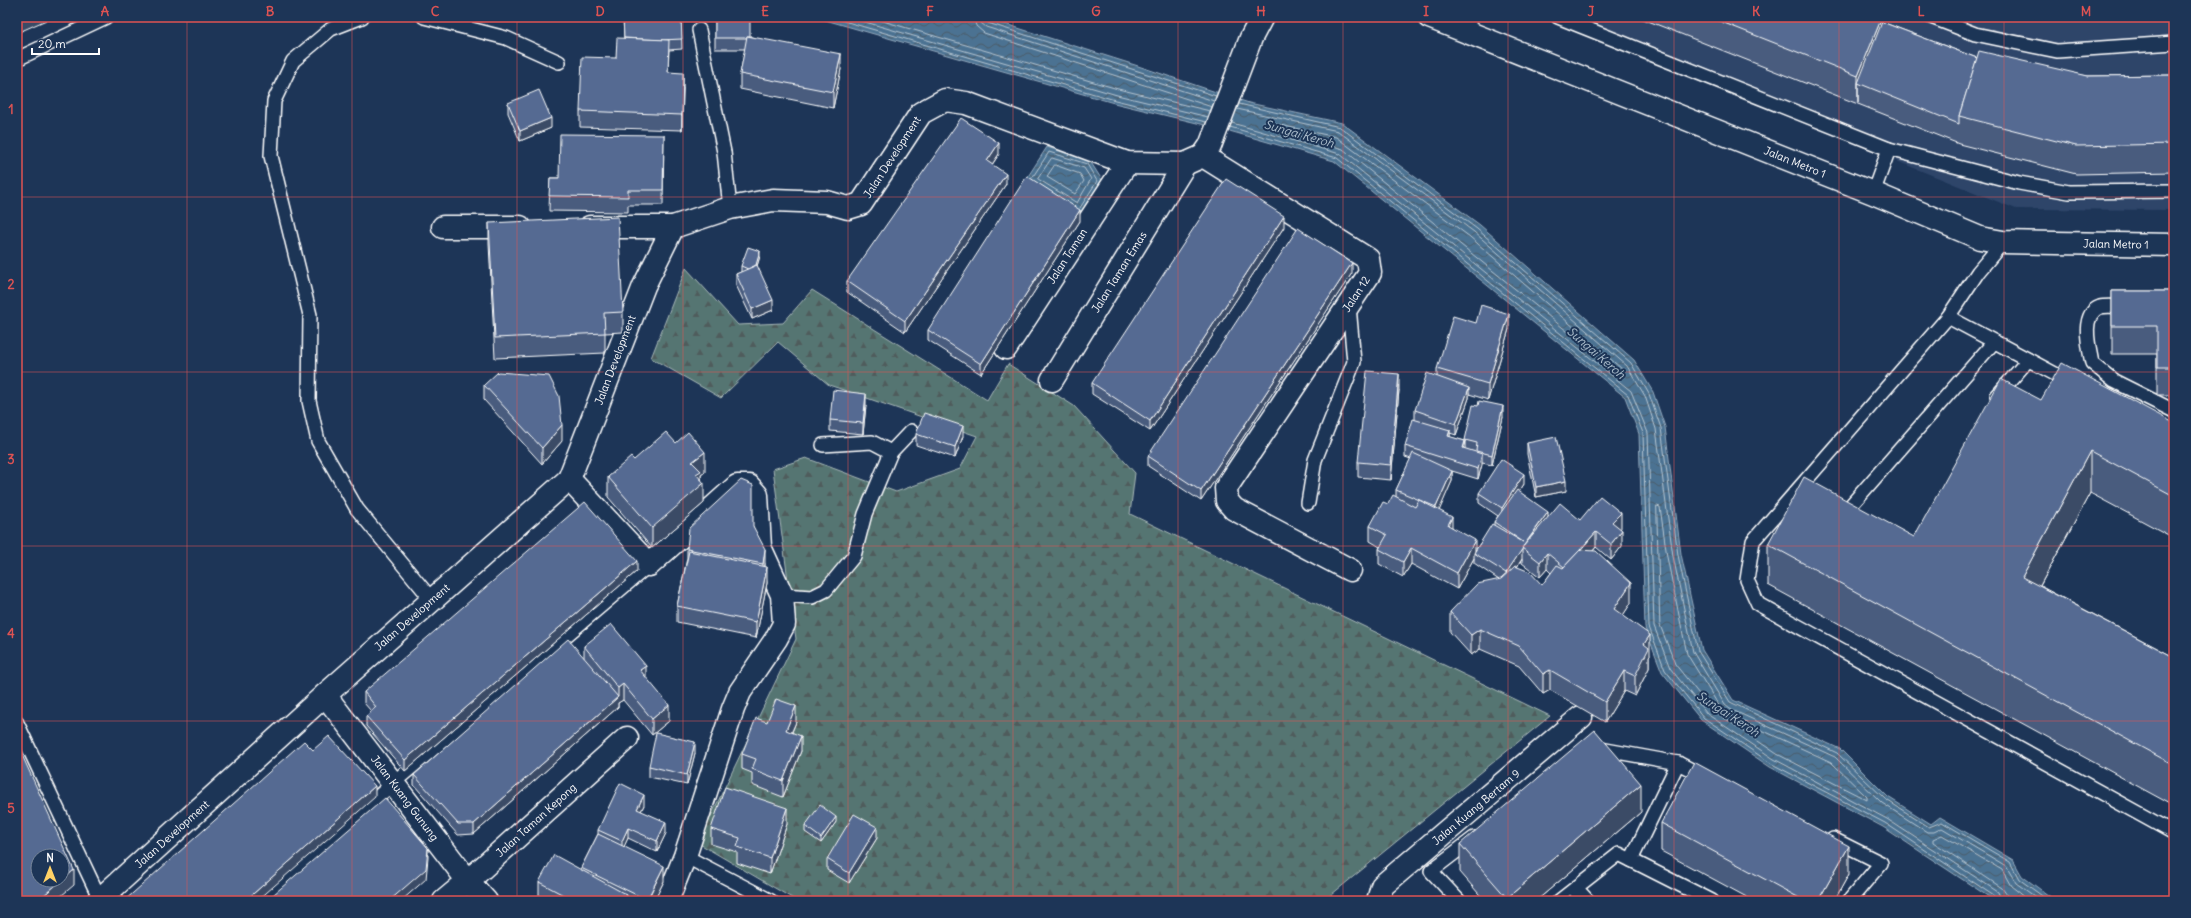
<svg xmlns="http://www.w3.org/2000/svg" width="2191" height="918" viewBox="0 0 2191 918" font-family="Delius,sans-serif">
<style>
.built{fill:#2e4569}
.forest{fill:url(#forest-firs);stroke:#aabab8}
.water{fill:url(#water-waves);stroke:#94aabe}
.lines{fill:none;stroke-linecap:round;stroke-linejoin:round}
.shore{stroke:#b7c7d3;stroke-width:1}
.lane-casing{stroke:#fff;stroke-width:16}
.street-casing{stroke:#fff;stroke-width:25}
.secondary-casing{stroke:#fff;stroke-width:25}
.lane{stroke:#1d3557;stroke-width:13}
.street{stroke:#1d3557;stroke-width:22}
.secondary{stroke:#1d3557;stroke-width:22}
.wall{fill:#485c7e;stroke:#fff;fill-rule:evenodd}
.shaded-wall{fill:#3b4b66;stroke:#fff}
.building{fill:#546b92;stroke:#fff}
.grid{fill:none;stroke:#de5353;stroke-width:1;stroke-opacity:0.55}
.labels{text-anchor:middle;stroke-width:4;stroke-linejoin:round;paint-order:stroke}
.street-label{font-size:11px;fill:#fff;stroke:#1d3557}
.water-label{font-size:12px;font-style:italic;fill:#aec0ce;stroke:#1d3557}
.neatline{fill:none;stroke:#de5353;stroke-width:1.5}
.grid-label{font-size:13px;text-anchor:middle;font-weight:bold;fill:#de5353}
</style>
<defs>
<pattern id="forest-firs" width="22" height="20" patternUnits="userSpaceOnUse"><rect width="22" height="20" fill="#557472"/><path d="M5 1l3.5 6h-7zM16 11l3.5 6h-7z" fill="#505c5b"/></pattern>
<pattern id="water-waves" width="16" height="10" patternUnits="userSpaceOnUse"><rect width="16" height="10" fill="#4c7292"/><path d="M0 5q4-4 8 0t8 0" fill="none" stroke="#4c5b68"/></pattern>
</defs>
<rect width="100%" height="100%" fill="#1d3557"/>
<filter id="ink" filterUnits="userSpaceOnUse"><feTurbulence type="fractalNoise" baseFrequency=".025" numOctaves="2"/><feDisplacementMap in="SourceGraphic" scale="8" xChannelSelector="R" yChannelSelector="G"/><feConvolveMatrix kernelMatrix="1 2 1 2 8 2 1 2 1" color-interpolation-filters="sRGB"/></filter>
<g filter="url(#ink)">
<polygon class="built" points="1539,17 2174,17 2174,210 2016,209"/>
<polygon class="forest" points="686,268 738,325 783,323 812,290 987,400 1008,364 1074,406 1135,473 1130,514 1550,716 1326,899 1327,901 797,901 698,843 796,639 773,469 806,458 896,492 960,469 977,436 829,385 778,342 721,398 651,358"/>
<g class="water">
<polygon points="815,17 983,17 1135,65 1249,103 1342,123 1480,225 1634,360 1653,392 1665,427 1681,554 1702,650 1733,700 1840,749 1888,797 1931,824 1940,817 2013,860 2022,876 2056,901 1995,901 1883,827 1770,767 1701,720 1662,672 1645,628 1639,434 1625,397 1334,161 1226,130 1114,103"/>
<polygon points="1047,147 1090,161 1102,180 1080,216 1025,181"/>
</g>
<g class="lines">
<g class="shore">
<polyline points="830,17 1115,100 1206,122"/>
<polyline points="848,17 1117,95 1208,117"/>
<polyline points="869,17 1118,89 1210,111"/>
<polyline points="974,17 976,26 984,33 1212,107"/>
<polyline points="980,17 981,23 986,27 1214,101"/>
<polyline points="985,17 988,23 1216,96"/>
<polyline points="1239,104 1340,127 1477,229 1631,363 1649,394 1661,428 1678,555 1698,651 1730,702 1837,753 1885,799 1929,827 1942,822 2010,862 2019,879 2049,901"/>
<polyline points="1237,109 1338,131 1474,232 1627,366 1645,396 1656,429 1673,556 1693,652 1725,705 1730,709 1835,757 1882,803 1927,832 1934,832 1942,828 2006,866 2016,883 2041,901"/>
<polygon points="1266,122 1336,137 1470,237 1622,369 1624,375 1621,375 1343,149 1265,126 1263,123"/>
<polyline points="1232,123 1340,154 1631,391 1648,433 1654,626 1670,668 1707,714 1774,759 1887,819 1998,892 2002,901"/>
<polyline points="1230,127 1337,158 1628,395 1643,433 1649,627 1665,670 1704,718 1772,764 1885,823 1994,896 1997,901"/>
<polygon points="1052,158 1084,168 1091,179 1077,203 1038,179"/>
<polygon points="1055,165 1080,174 1084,181 1075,194 1047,177"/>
<polyline points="1032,178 1049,152 1087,164 1097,181 1080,208"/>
<polygon points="1657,506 1660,507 1667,557 1687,654 1721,709 1727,714 1831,762 1867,797 1867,800 1777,754 1711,709 1675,664 1660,625"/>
<polyline points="2008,901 2007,895 2002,888 1933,842 1933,839 1942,835 2002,870 2011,886 2030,901"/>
</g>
<defs>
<g id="lane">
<polyline points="362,17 331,29 293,61 274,101 271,156 310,315 309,401 318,441 357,509 432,600"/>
<polyline points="424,17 506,38 559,62"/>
<polyline points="1558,17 1889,149 2019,183 2069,192 2174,191"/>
<polyline points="1931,17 1975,34 2057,51 2174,43"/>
<polyline points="699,30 724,152 730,208"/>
<polyline points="1465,31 1471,17"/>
<polyline points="17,59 106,17"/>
<polyline points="1873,193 1889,149"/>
<polyline points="2003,242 1978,272 1948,317 1753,541 1747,580 1758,604 2174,833"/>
<path d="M2128,307C2120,307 2107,305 2100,307C2080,314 2089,348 2092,363L2114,381L2174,411"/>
<polyline points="1948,317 2072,383"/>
<polyline points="1997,396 2028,360"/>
<polyline points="823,445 872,442 891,452"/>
<polyline points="1308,503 1315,460 1354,362 1349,306"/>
<polyline points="1848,520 1847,513 1852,504 1994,342"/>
<polyline points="782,595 812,597 826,590 854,556 865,514 891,452 911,431"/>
<polyline points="17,723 101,901"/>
<polyline points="1595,748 1678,763 1705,777"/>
<polyline points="1833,839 1881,863 1849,901"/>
<polyline points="685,856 771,901"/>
<polyline points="1631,860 1678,763"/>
<polyline points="1576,888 1588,901"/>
<polyline points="264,901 393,783 649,565"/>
<polyline points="1459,901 1431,871 1474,838"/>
<polyline points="1559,901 1619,854 1712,901"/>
</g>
<g id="street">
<polyline points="1429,17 1873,193 1980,238 2003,242 2174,245"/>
<polyline points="1203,156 1368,259 1370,273 1226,488 1227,501 1234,509 1350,570"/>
<polyline points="443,227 520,227"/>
<polyline points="590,227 673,227"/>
<polyline points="1006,348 1127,163"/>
<polyline points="1052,380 1185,164"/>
<polyline points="569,479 649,565 737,486 749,486 757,495 760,547 782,595 784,624 776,639 740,692 733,709 685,856 667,901"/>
<polyline points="325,695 468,881 627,738"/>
<polyline points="98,901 325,695 569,479 644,286 673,227 730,208 773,200 827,202 848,208 861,204 921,113 945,100 966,103 1127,163 1185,164 1203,156 1210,146 1251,38 1262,17"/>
<polyline points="1378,901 1382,886 1581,717"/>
</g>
<polyline id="secondary" points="444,901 468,881 486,901"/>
</defs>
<use href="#lane" class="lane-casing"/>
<use href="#street" class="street-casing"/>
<use href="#secondary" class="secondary-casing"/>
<use href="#lane" class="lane"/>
<use href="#street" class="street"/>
<use href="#secondary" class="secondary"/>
</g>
<g class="wall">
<polygon points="623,17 681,17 682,49 669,50 668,72 683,88 682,130 580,127 580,111 616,58 624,38"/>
<polygon points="715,17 750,36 841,69 833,108 740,89 740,74 745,49 715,49"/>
<polygon points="1638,17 1882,17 1882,22 1977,58 2088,76 2174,75 2174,172 2076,174 1959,144"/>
<polygon points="508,103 551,128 520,141 508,113"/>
<polygon points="664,135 663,205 628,205 628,212 549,211 550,178 559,178"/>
<polygon points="999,154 992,165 1006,184 905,332 847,292 847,281"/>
<polygon points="1080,221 981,374 928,340 928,330"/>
<polygon points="489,223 623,312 623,332 605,333 605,353 495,358 489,244"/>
<polygon points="1284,227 1150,431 1092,394 1092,383"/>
<polygon points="760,256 757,266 773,310 752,319 736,285 736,274 741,272 741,266"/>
<polygon points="1352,273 1201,501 1148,466 1148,456"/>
<polygon points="2112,291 2174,291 2174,395 2157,395 2157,354 2112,354"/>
<path d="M1476,323L1509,329L1488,400L1469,394V398L1456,435L1450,433V437L1465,441V440L1503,417L1492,465L1482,463L1478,479L1452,471V481L1439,510L1452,527L1475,550L1494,525V522L1498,516L1479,503V493L1524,484L1519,492L1548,518L1580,520L1621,528L1620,529L1622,546L1611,560L1596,547L1593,551L1631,603L1623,615L1650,655L1649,656V668L1635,696L1624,691L1605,722L1550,690L1543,694L1519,666L1480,649L1471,655L1450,632V612L1499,580L1474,563V558L1457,589L1411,564L1403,577L1379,564V549L1380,547L1370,541V526L1388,504L1396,497V490L1411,459L1405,457V446L1415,419V410L1437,377V369ZM1522,559V563L1540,577L1547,569L1551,573L1542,585L1517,567Z"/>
<polygon points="484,385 562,441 542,464 484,400"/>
<polygon points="1399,390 1391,480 1358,477 1358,462"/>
<polygon points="2041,400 2174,423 2174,538 2090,493 2040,586 2174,657 2174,806 1768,585 1768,544 1914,537"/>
<polygon points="866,405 863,434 830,431 830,420"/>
<polygon points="916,434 963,436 955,458 916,445"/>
<polygon points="676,443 705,472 701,475 704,503 652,548 608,497 608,477 634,460"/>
<polygon points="1527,443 1566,491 1536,497 1527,454"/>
<polygon points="753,526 765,564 765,567 767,583 756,638 677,622 677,606 687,558 687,549"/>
<polygon points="637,571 405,771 366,726 366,716 371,711 364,703 364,692"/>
<polygon points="584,646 646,678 669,721 652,735 623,700 618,703 618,707 474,834 458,835 414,785 414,775 584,658"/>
<polygon points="767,722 796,722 792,732 801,751 783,797 752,785 752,773 742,769 742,754"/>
<polygon points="695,753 687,785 649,777 649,766"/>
<polygon points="644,805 641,811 666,833 657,852 628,838 624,846 664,881 654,901 545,901 539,898 539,882 581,870 581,868 598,834 598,830"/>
<polygon points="1641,812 1536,901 1485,901 1460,872 1460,844"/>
<polygon points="836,822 821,843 805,832 805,826"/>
<polygon points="1661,823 1849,874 1834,901 1754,901 1661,851"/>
<polygon points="787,824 770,874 737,863 737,852 711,844 711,829"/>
<polygon points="877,838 849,883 827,870 827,859"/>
</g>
<g class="shaded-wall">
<polygon points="17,17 53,17 17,33"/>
<polygon points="1882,17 1882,42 1858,83 1858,103 1858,76"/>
<polygon points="841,54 841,69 833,108 833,92"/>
<polygon points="683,73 683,88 682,130 682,115"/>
<polygon points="551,118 551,128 520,141 520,131"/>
<polygon points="999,143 999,154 987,172 987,161"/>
<polygon points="1006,174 1006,184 905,332 905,321"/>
<polygon points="1080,210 1080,221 981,374 981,364"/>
<polygon points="1284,216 1284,227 1150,431 1150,421"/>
<polygon points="760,251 760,256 754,276 754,270"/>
<polygon points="1352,263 1352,273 1201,501 1201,491"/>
<polygon points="773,300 773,310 752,319 752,309"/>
<polygon points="1509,314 1509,329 1488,400 1488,384"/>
<polygon points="1399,374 1399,390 1391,480 1391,465"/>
<polygon points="1469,388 1469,398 1456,435 1456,424"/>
<polygon points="866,394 866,405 863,434 863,423"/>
<polygon points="1503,406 1503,417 1492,465 1492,455"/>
<polygon points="562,425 562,441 542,464 542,448"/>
<polygon points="963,426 963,436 955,458 955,447"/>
<polygon points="1450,430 1450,440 1448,436"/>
<polygon points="1465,441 1465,452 1463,448"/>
<polygon points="2090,451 2090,493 2022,619 2022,577"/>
<polygon points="705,452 705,472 701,475 701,486 704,483 704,503 652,548 652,528 692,462"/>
<polygon points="1482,454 1482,465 1478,479 1478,469"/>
<polygon points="1452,471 1452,481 1436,518 1436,507"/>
<polygon points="1524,474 1524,484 1502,519 1502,508"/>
<polygon points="1566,481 1566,491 1536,497 1536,487"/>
<polygon points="1548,512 1548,523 1523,548"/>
<polygon points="1621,513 1621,528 1612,538 1612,522"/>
<polygon points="1452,517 1452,533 1448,525"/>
<polygon points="1622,530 1622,546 1611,560 1611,544"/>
<polygon points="1596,532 1596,547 1565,584 1565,568"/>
<polygon points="1475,540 1475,554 1474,553 1474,558 1457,589 1457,573"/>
<polygon points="1411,548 1411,564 1403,577 1403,562"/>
<polygon points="765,549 765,564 763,580 763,564"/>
<polygon points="1522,549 1522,559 1506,584 1506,573"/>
<polygon points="1547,553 1547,569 1540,577 1540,562"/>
<polygon points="637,561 637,571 405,771 405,760"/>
<polygon points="767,567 767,583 756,638 756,622"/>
<polygon points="1631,583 1631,603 1614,629 1614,609"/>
<polygon points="1480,629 1480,649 1471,655 1471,635"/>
<polygon points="1650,635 1650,655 1649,656 1649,668 1635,696 1635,676 1644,644"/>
<polygon points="646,666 646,681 640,670"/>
<polygon points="1550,670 1550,690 1543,694 1543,674"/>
<polygon points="1624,671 1624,691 1605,722 1605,702"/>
<polygon points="623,684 623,700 618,703 618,707 474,834 474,824 618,697 618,688"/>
<polygon points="669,705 669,721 652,735 652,719"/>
<polygon points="796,706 796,722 786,745 786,730"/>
<polygon points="801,736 801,751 783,797 783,781"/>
<polygon points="695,742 695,753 687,785 687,775"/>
<polygon points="1641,784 1641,812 1536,901 1507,901 1507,898"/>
<polygon points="375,786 375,797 257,901 245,901"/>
<polygon points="644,795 644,805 637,819 637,809"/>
<polygon points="787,808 787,824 770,874 770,858"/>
<polygon points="836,817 836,822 821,843 821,838"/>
<polygon points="666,822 666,833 657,852 657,841"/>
<polygon points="877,827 877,838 849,883 849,873"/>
<polygon points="628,828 628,838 622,851 622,841"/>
<polygon points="1849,846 1849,874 1834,901 1818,901"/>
<polygon points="428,848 428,858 426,879 401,901 389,901"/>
<polygon points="664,866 664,881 654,901 647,901"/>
<polygon points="74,870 74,885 55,901 37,901"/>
<polygon points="627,895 627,901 623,901"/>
</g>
<g class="building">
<polygon points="623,17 681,17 682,39 662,40 624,38"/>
<polygon points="715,17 750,17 750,36 747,36 747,38 715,38"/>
<polygon points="1709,17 1882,17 1858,76"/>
<polygon points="1882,22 1977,58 1959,116 1959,124 1858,83"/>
<polygon points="747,36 841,54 833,92 740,74"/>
<polygon points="617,38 669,40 668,72 683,73 682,115 580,111 582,57 616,58"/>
<polygon points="1979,51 2088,76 2174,75 2174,144 2076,146 1959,116"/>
<polygon points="539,90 551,118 520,131 508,103"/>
<polygon points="961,118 999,143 987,161 1006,174 905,321 847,281"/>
<polygon points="560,134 664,135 663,190 628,190 628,197 549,196 550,178 559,178"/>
<polygon points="1027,176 1080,210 981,364 928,330"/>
<polygon points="1226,179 1284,216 1150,421 1092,383"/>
<polygon points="618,217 623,312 604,313 605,333 495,338 489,223"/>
<polygon points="1298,228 1352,263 1201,491 1148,456"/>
<polygon points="748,247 760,251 756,265 748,269 741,266"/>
<polygon points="757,265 773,300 752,309 736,274"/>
<polygon points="2112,291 2174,291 2174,367 2157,367 2157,326 2112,326"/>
<polygon points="1481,305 1509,314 1488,384 1437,369 1453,316 1476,323"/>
<polygon points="2062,363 2174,423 2174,496 2090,451 2022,577 2174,657 2174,765 1768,544 1804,477 1914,537 2001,379 2041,400"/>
<polygon points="1367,371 1399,374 1391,465 1358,462"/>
<polygon points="498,372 549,376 559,396 562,425 542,448 484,385"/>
<polygon points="1427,373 1469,388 1456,424 1415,410"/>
<polygon points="833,390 866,394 863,423 830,420"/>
<polygon points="1479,401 1503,406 1492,455 1476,451 1477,443 1465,440 1473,405 1478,406"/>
<polygon points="924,413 963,426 955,447 916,434"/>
<polygon points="1413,419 1450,430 1448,436 1465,441 1463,448 1482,454 1478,469 1405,446"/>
<polygon points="666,432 676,443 688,432 705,452 692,462 701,471 696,474 704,483 652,528 608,477 631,457 634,460"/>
<polygon points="1556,437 1566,481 1536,487 1527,443"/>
<polygon points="1413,453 1452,471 1436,507 1396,490"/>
<polygon points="1501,459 1524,474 1502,508 1479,493"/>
<polygon points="741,480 753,485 753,526 765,549 763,564 687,549 689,528"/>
<polygon points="1517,490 1548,512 1522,548 1523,548 1506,573 1474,553 1492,524 1523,542 1494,522"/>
<polygon points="1393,495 1415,507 1419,500 1452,517 1448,525 1475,540 1457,573 1411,548 1403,562 1379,549 1387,535 1370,526 1383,502 1388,504"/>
<polygon points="1600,496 1621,513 1612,522 1622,530 1611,544 1596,532 1580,550 1564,567 1547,553 1540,562 1522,548 1560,503 1580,520"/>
<polygon points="585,502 637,561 405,760 366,716 376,707 364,692"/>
<polygon points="1580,550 1596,551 1631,583 1614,609 1650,635 1644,644 1649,648 1635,676 1624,671 1605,702 1550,670 1543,674 1519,646 1480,629 1471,635 1450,612 1477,584 1501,579 1515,566 1530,572 1542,585 1557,565 1563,568"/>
<polygon points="689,551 767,567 756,622 677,606"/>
<polygon points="611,624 646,666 640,670 669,705 652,719 623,684 618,688 584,646"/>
<polygon points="568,639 618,697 474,824 458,824 414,775"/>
<polygon points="776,699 796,706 786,730 801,736 783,781 752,769 756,759 742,754 756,718 767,722"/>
<polygon points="1595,730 1641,784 1507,898 1460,844"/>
<polygon points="656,733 695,742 687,775 649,766"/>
<polygon points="329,736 375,786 245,901 124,901 304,741 313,750"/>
<polygon points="17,744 74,870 62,880 62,856 38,856 38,880 62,880 37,901 17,901"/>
<polygon points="1694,762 1849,846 1818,901 1805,901 1661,823"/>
<polygon points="620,783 644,795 637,809 666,822 657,841 628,828 622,841 598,830"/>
<polygon points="725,787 787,808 770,858 737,847 740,838 711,829"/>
<polygon points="385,798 428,848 426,869 389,901 266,901"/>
<polygon points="820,805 836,817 821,838 805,826"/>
<polygon points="854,814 877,827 849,873 827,859"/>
<polygon points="598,834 664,866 647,900 581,868"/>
<polygon points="554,855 627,895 623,901 569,901 571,899 539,882"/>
<polygon points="1570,895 1576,901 1564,901"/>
</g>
</g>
<path class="grid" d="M187,17V901M352,17V901M517,17V901M683,17V901M848,17V901M1013,17V901M1178,17V901M1343,17V901M1508,17V901M1674,17V901M1839,17V901M2004,17V901M17,197H2174M17,372H2174M17,546H2174M17,721H2174"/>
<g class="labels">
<g class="street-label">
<text transform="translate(892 157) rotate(-57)" y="4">Jalan Development</text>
<text transform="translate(1795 162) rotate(22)" y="4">Jalan Metro 1</text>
<text transform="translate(2116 244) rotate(1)" y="4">Jalan Metro 1</text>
<text transform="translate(1067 256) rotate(-57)" y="4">Jalan Taman</text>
<text transform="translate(1119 272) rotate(-58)" y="4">Jalan Taman Emas</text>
<text transform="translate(1356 294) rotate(-57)" y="4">Jalan 12</text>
<text transform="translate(615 360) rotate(-69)" y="4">Jalan Development</text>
<text transform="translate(412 617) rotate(-41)" y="4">Jalan Development</text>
<text transform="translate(405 798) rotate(53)" y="4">Jalan Kuang Gunung</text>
<text transform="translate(1476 807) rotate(-40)" y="4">Jalan Kuang Bertam 9</text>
<text transform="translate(536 820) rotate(-42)" y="4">Jalan Taman Kepong</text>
<text transform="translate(172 834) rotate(-42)" y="4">Jalan Development</text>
</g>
<g class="water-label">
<text transform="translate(1299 134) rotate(16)" y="4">Sungai Keroh</text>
<text transform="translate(1596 353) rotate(41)" y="4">Sungai Keroh</text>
<text transform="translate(1728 714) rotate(33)" y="4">Sungai Keroh</text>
</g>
</g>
<rect width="2191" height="918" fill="none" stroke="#1d3557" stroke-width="44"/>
<g transform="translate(50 868)"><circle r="19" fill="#1d3557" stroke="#77869a"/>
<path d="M0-3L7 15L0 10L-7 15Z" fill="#ffd166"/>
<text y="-6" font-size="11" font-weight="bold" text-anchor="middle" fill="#ffffff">N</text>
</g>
<path d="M32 48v6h67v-6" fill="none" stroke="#ffffff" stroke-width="2"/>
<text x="38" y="48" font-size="12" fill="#ffffff" stroke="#1d3557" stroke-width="3" paint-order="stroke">20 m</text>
<rect x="22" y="22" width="2147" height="874" class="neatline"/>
<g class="grid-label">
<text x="105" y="16">A</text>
<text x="270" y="16">B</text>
<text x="435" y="16">C</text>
<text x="600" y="16">D</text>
<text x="765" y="16">E</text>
<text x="930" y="16">F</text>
<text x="1096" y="16">G</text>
<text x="1261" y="16">H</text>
<text x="1426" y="16">I</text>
<text x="1591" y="16">J</text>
<text x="1756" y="16">K</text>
<text x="1921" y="16">L</text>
<text x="2086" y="16">M</text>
<text x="11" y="114">1</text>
<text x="11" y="289">2</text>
<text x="11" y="464">3</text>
<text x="11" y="638">4</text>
<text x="11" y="813">5</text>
</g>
</svg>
